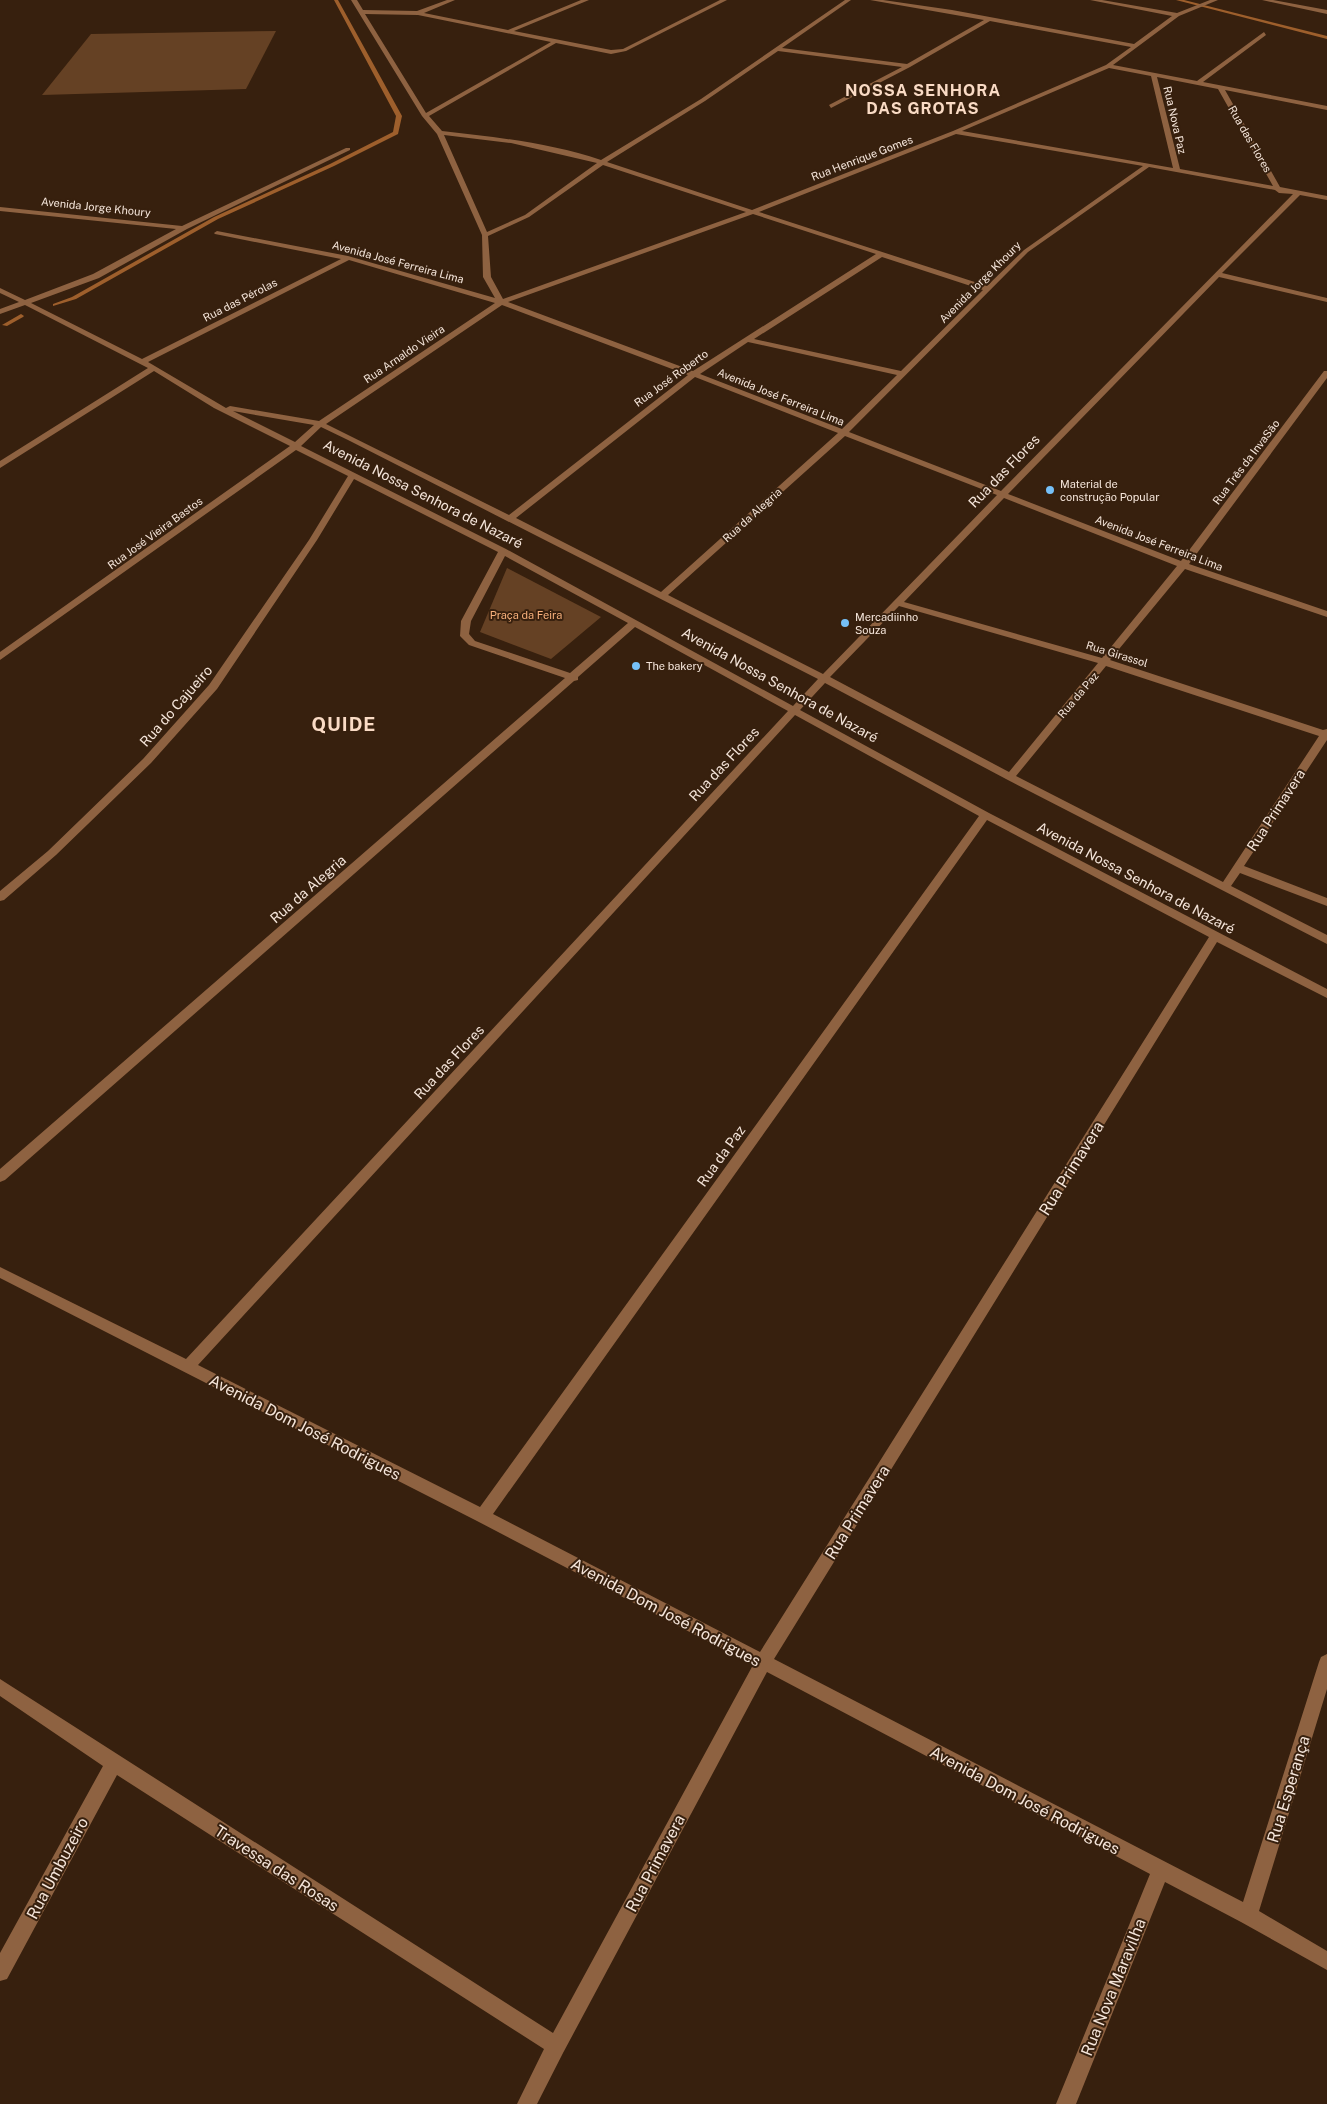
<svg xmlns="http://www.w3.org/2000/svg" width="1327" height="2104" viewBox="0 0 1327 2104" font-family="'Public Sans',sans-serif">
<style>
.green{fill:#654124}
.lines{fill:none;stroke-linecap:round;stroke-linejoin:round}
.stream{fill:#9e5f2c;fill-rule:evenodd}
.minor{fill:#8e6241;fill-rule:evenodd}
.poi-dot{fill:#76c0f7;stroke:#37200e;stroke-width:2}
.labels{text-anchor:middle;stroke-width:4;stroke-linejoin:round;paint-order:stroke}
.far-street-label{font-size:11px;fill:#f5e5da;stroke:#37200e}
.far-poi-label{font-size:11px;fill:#f5e5da;stroke:#37200e;text-anchor:start}
.far-park-label{font-size:11px;fill:#f8b17c;stroke:#37200e}
.street-label{font-size:14px;fill:#f5e5da;stroke:#37200e}
.far-district-label{font-size:16px;font-weight:bold;letter-spacing:1px;fill:#fadbc5;stroke:#37200e}
.near-street-label{font-size:16px;fill:#f5e5da;stroke:#37200e}
.district-label{font-size:19px;font-weight:bold;letter-spacing:1px;fill:#fadbc5;stroke:#37200e}
</style>
<rect width="100%" height="100%" fill="#37200e"/>
<g class="green">
<polygon points="276,31 246,89 42,95 91,34"/>
<polygon points="507,568 601,617 551,659 480,632"/>
</g>
<g class="lines">
<g class="stream">
<polygon points="334,0 338,0 402,116 398,134 334,166 218,219 76,299 53,306 53,304 72,297 214,217 330,164 393,132 396,116"/>
<polygon points="1176,0 1184,0 1327,36 1327,39"/>
<polygon points="21,314 24,316 23,317 7,326 2,325"/>
</g>
<g class="minor">
<path d="M351,0H357L363,10L417,11L447,0H455L424,13L508,30L581,0H589L514,31L611,50L623,49L720,0H727L626,51L611,54L556,43L429,116L442,131C496,137 550,143 601,160L701,99L845,0H851L782,48L907,64L984,20L870,0H883L952,10L1134,44L1172,16L1090,0H1102L1177,13L1210,0H1218L1179,16L1113,65L1197,81L1264,32L1266,35L1203,82L1327,106V110L1225,90L1280,187L1327,196V200L1300,195L1222,273L1327,298V302L1219,277L1008,494L1181,561L1324,371H1327V378L1189,564L1327,611V617L1185,569L1110,660L1323,730L1327,729V740L1244,866L1327,898V906L1240,873L1231,886L1327,935V944L1006,779L825,683L800,710L989,813L1327,989V998L1217,942L774,1659L1243,1902L1319,1662L1321,1657L1327,1654V1689L1259,1911L1327,1951V1970L1241,1922L1165,1882L1076,2104H1056L1150,1874L767,1672L563,2053L537,2104H517L544,2049L117,1775L7,1979L0,1981V1953L103,1766L0,1696V1679L553,2033L753,1665L477,1521L0,1278V1267L186,1359L788,711L635,627L578,677V680L574,681L5,1180L0,1182V1169L565,678L469,645L460,636L461,621L498,552L354,479L317,540L217,689L151,763L56,855L4,900L0,901V891L48,851L143,759L209,685L309,540L348,476L296,450L0,660V652L290,446L214,408L154,371L0,468V461L148,368L25,305L0,314V309L19,302L0,293V288L25,300L93,274L176,229L0,211V207L182,226L346,148H350V150L187,229L99,278L31,303L142,359L341,259L215,234L214,233L217,231L348,256L495,298L483,277L482,235L437,134L422,116ZM365,14L418,15L551,42L426,113ZM990,21L1131,47L1106,65L953,131L752,210L607,162L705,101L778,51L902,67L829,105L831,108L910,67ZM1109,68L1151,76L1173,168L962,131ZM1157,77L1218,89L1273,186L1180,169ZM956,134L1143,166L1024,250L987,286L759,212ZM444,135L511,143L597,163L525,215L487,232ZM603,165L746,212L503,299L491,277L488,236L529,217ZM1149,167L1275,190L1279,193L1293,194L1001,491L849,432L1028,252ZM753,214L876,254L693,371L508,302ZM882,257L983,290L901,371L754,339ZM349,260L495,303L319,421L230,406L226,408L148,362ZM502,305L688,375L509,515L326,424ZM748,342L897,375L842,429L700,374ZM695,377L838,433L661,592L516,518ZM233,411L314,425L295,442ZM321,427L348,440L818,679L793,706L506,549L301,446ZM845,436L997,495L823,674L668,595ZM1004,498L1177,566L1102,658L904,602ZM505,556L628,623L570,673L475,641L469,634L471,621ZM899,606L1098,663L1009,772L830,677ZM1106,666L1319,736L1223,882L1016,776ZM795,715L979,816L480,1507L198,1365ZM987,820L1209,937L760,1652L493,1514Z"/>
<polygon points="1262,0 1273,0 1327,10 1327,14"/>
</g>
</g>
<g class="poi-dot">
<circle cx="1050" cy="490" r="5"/>
<circle cx="845" cy="623" r="5"/>
<circle cx="636" cy="666" r="5"/>
</g>
<g class="labels">
<g class="far-street-label">
<text transform="translate(1175 120) rotate(77)" y="4">Rua Nova Paz</text>
<text transform="translate(1250 139) rotate(60)" y="4">Rua das Flores</text>
<text transform="translate(862 158) rotate(-21)" y="4">Rua Henrique Gomes</text>
<text transform="translate(96 207) rotate(6)" y="4">Avenida Jorge Khoury</text>
<text transform="translate(398 262) rotate(15)" y="4">Avenida José Ferreira Lima</text>
<text transform="translate(980 282) rotate(-45)" y="4">Avenida Jorge Khoury</text>
<text transform="translate(240 300) rotate(-27)" y="4">Rua das Pérolas</text>
<text transform="translate(404 354) rotate(-34)" y="4">Rua Arnaldo Vieira</text>
<text transform="translate(671 378) rotate(-36)" y="4">Rua José Roberto</text>
<text transform="translate(781 397) rotate(22)" y="4">Avenida José Ferreira Lima</text>
<text transform="translate(1246 462) rotate(-53)" y="4">Rua Três da InvaSão</text>
<text transform="translate(752 515) rotate(-42)" y="4">Rua da Alegria</text>
<text transform="translate(155 533) rotate(-36)" y="4">Rua José Vieira Bastos</text>
<text transform="translate(1159 543) rotate(21)" y="4">Avenida José Ferreira Lima</text>
<text transform="translate(1117 654) rotate(17)" y="4">Rua Girassol</text>
<text transform="translate(1078 695) rotate(-50)" y="4">Rua da Paz</text>
</g>
<g class="far-poi-label">
<text x="1060" y="488">Material de<tspan x="1060" dy="13">construção Popular</tspan></text>
<text x="855" y="621">Mercadiinho<tspan x="855" dy="13">Souza</tspan></text>
<text x="646" y="670">The bakery</text>
</g>
<g class="far-park-label">
<text x="526" y="619">Praça da Feira</text>
</g>
<g class="street-label">
<text transform="translate(1004 471) rotate(-46)" y="5">Rua das Flores</text>
<text transform="translate(423 494) rotate(27)" y="5">Avenida Nossa Senhora de Nazaré</text>
<text transform="translate(780 685) rotate(29)" y="5">Avenida Nossa Senhora de Nazaré</text>
<text transform="translate(176 706) rotate(-49)" y="5">Rua do Cajueiro</text>
<text transform="translate(724 764) rotate(-47)" y="5">Rua das Flores</text>
<text transform="translate(1276 810) rotate(-57)" y="5">Rua Primavera</text>
<text transform="translate(1136 878) rotate(28)" y="5">Avenida Nossa Senhora de Nazaré</text>
<text transform="translate(308 889) rotate(-41)" y="5">Rua da Alegria</text>
<text transform="translate(449 1062) rotate(-47)" y="5">Rua das Flores</text>
<text transform="translate(721 1156) rotate(-54)" y="5">Rua da Paz</text>
</g>
<g class="far-district-label">
<text x="923" y="96">NOSSA SENHORA<tspan x="923" dy="18">DAS GROTAS</tspan></text>
</g>
<g class="near-street-label">
<text transform="translate(1071 1168) rotate(-58)" y="6">Rua Primavera</text>
<text transform="translate(305 1427) rotate(27)" y="6">Avenida Dom José Rodrigues</text>
<text transform="translate(857 1512) rotate(-58)" y="6">Rua Primavera</text>
<text transform="translate(666 1612) rotate(28)" y="6">Avenida Dom José Rodrigues</text>
<text transform="translate(1288 1789) rotate(-73)" y="6">Rua Esperança</text>
<text transform="translate(1025 1800) rotate(28)" y="6">Avenida Dom José Rodrigues</text>
<text transform="translate(655 1863) rotate(-62)" y="6">Rua Primavera</text>
<text transform="translate(57 1868) rotate(-62)" y="6">Rua Umbuzeiro</text>
<text transform="translate(277 1868) rotate(33)" y="6">Travessa das Rosas</text>
<text transform="translate(1113 1987) rotate(-68)" y="6">Rua Nova Maravilha</text>
</g>
<g class="district-label">
<text x="344" y="731">QUIDE</text>
</g>
</g>
</svg>
